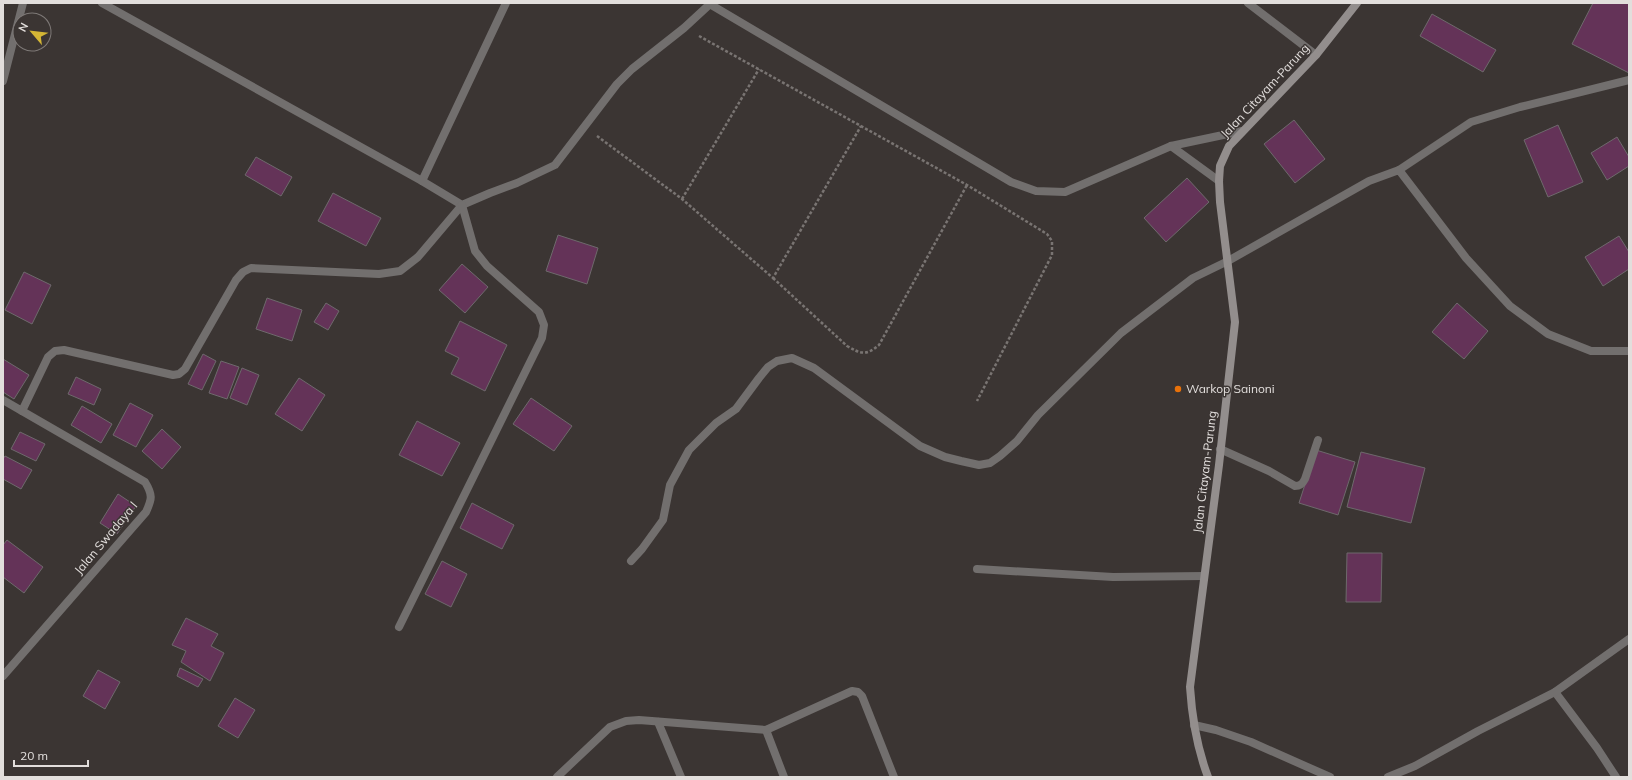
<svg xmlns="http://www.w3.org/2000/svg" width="1632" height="780" viewBox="0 0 1632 780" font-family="Mulish,sans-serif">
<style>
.building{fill:#643358;stroke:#6e696c}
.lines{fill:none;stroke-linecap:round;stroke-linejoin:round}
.path{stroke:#797472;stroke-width:2.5;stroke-dasharray:3 2;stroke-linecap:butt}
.lane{stroke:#726f6e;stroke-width:8}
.street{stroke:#726f6e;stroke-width:8}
.secondary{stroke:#938e8d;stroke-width:8}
.food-dot{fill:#e8710a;stroke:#3b3533;stroke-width:1.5}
.labels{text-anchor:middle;stroke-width:3;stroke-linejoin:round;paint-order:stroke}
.street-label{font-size:12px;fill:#e2dedc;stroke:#3b3533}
.poi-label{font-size:12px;fill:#e2dedc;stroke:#3b3533;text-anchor:start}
</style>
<rect width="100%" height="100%" fill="#3b3533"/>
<g class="building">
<polygon points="1593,3 1629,3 1629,73 1572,44"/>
<polygon points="1432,14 1496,50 1483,72 1420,36"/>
<polygon points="1294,120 1325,159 1295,183 1264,144"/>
<polygon points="1558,125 1583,182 1548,197 1524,140"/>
<polygon points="1617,137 1629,157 1629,166 1607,180 1591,153"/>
<polygon points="256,157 292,177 281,196 245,175"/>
<polygon points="1187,178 1209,202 1166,242 1144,218"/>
<polygon points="333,193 381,218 366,246 318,221"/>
<polygon points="558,235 598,248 587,284 546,271"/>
<polygon points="1619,236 1629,252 1629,269 1603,286 1585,257"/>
<polygon points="462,264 488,287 465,313 439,290"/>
<polygon points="24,272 51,285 32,324 5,310"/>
<polygon points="267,298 302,310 292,341 256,329"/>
<polygon points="326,303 339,311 328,330 314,322"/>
<polygon points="1457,303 1488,331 1464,359 1432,332"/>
<polygon points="460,321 507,345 485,391 451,374 459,358 445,351"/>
<polygon points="203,354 216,361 202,390 188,384"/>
<polygon points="3,359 29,375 14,399 3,392"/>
<polygon points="221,361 239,367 227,399 209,393"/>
<polygon points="242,368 259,375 247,405 230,398"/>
<polygon points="76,377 101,389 94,405 68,394"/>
<polygon points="299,378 325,395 302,431 275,414"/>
<polygon points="531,398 572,426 554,451 513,424"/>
<polygon points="130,403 153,415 136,447 113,435"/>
<polygon points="82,406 112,424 101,443 71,425"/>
<polygon points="417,421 460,443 442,476 399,455"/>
<polygon points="162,429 181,447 162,469 142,451"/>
<polygon points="20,432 45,444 36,461 11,449"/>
<polygon points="1316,450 1355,462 1338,515 1299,503"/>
<polygon points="1361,452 1425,468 1411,523 1347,507"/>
<polygon points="5,456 32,470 21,489 3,479 3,459"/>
<polygon points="118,494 136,506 117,534 100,523"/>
<polygon points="472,503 514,525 502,549 460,528"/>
<polygon points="7,540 43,567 24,593 3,577 3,545"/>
<polygon points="1347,553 1382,553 1381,602 1346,602"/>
<polygon points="442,561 467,574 451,607 425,594"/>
<polygon points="186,618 218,634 211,646 224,653 210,681 181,662 186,651 172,645"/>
<polygon points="180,668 203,679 198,687 177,676"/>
<polygon points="98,670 120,682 105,709 83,696"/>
<polygon points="235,698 255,710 238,738 218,726"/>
</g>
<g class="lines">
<g class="path">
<polyline points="699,36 967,185 1047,234 1052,241 1052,255 977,401"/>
<polyline points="597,136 682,199 773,278 861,126"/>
<polyline points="682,199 759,69"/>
<path d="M773,278L847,346C861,354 866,356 879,345L967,185"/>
</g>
<polyline class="lane" points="1555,692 1597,748 1616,777"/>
<g class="street">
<polyline points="102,3 422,181"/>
<polyline points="506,3 422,181 462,205 490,193 517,183 555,165 617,84 632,69 684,28 710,4"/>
<polyline points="708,3 1011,182 1036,191 1065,192 1171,146 1242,131"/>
<polyline points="1248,3 1316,55"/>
<polyline points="3,81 23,3"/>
<polyline points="1171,146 1219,181"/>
<polyline points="1399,170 1471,122 1520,107 1629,80"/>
<polyline points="3,400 22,411 48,357 55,351 64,350 173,375 179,374 185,369 236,280 243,272 251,268 379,274 400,271 418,257 462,205"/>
<path d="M1220,449L1269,471L1295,486C1301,486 1303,483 1305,479L1318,440"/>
<polyline points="631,561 642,549 663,520 670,485 689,450 716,423 736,409 759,378 768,367 777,361 792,358 814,368 920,446 945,457 961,461 979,465 990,463 1000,456 1017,441 1038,415 1121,333 1193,278 1228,261 1369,181 1399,170 1466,258 1510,306 1548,334 1591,351 1629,351"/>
<polyline points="977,569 1113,577 1204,576"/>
<polyline points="399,627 542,338 544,325 539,312 487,266 475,251 462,205"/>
<path d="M3,676L146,512C152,499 153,495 145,482L22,411"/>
<polyline points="658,722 681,777"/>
<polyline points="1194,725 1216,730 1251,742 1330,777"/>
<polyline points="766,730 784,777"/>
<polyline points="557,777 610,727 626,721 639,720 766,730 852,691 858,692 862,696 894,777"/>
<polyline points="1388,777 1415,766 1478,731 1555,692 1629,639"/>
</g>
<path class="secondary" d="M1208,777C1197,748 1192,718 1190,687L1219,465L1235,322L1220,202L1219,181L1220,166L1229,146L1316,55L1357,3"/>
</g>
<circle class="food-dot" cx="1178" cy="389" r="4"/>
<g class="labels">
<g class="street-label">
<text transform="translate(1265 91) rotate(-47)" y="4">Jalan Citayam-Parung</text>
<text transform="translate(1205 472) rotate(-83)" y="4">Jalan Citayam-Parung</text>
<text transform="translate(106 538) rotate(-50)" y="4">Jalan Swadaya I</text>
</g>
<g class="poi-label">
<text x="1186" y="393">Warkop Sainoni</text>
</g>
</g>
<rect width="1632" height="780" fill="none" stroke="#e2dedc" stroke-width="8"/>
<g transform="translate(32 32) rotate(298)"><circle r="19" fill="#3b3533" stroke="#7e7977"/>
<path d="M0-3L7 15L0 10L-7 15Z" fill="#d4b635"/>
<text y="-6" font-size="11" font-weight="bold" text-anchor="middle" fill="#e2dedc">N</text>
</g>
<path d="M14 760v6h74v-6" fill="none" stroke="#e2dedc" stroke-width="2"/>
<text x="20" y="760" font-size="12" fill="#e2dedc" stroke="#3b3533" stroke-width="3" paint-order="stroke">20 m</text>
</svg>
